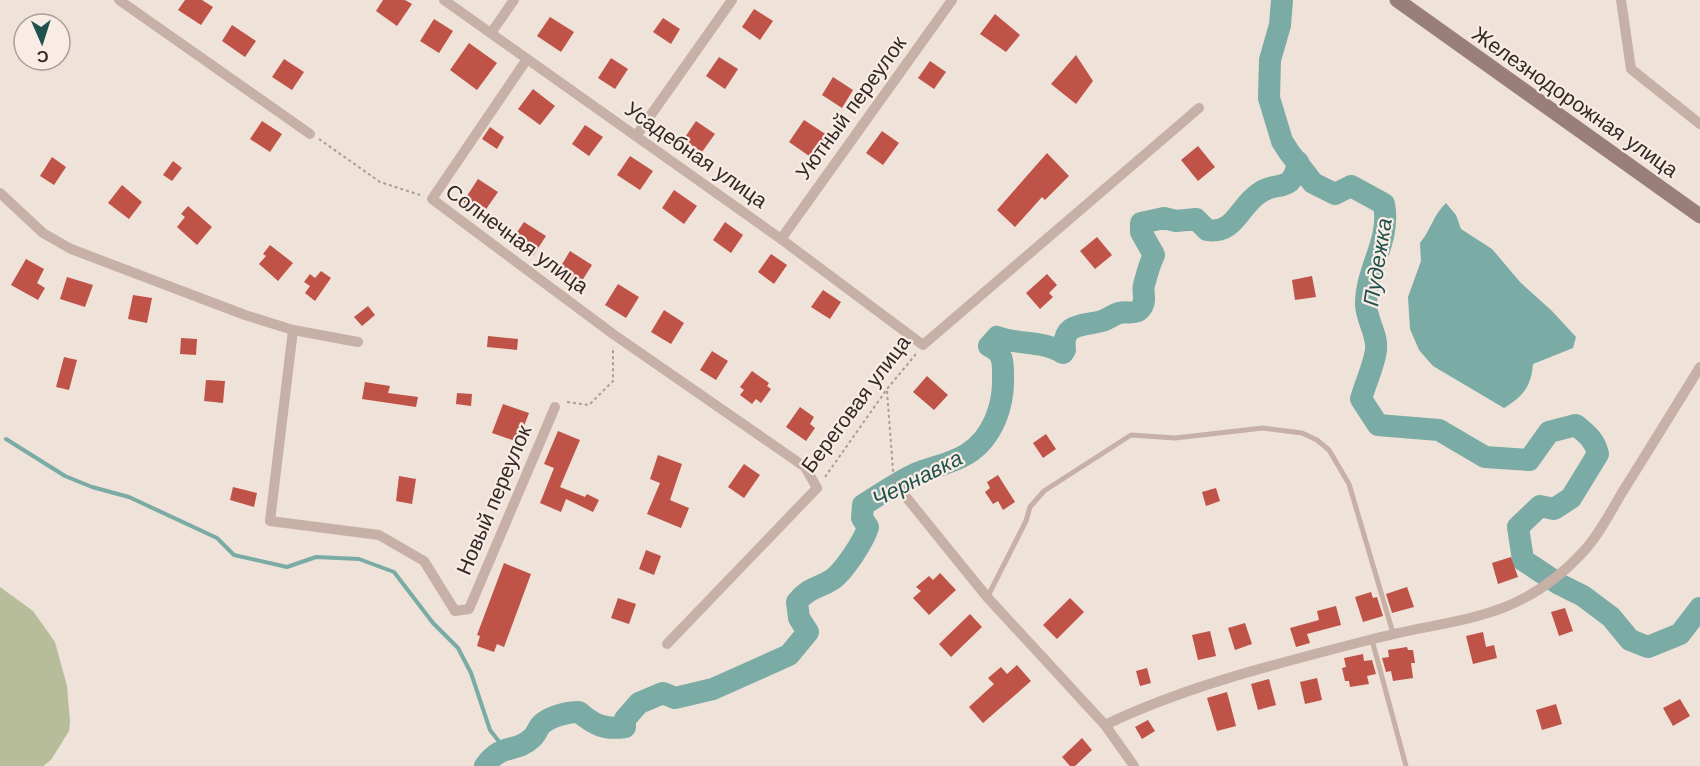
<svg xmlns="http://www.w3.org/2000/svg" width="1700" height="766" viewBox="0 0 1700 766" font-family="Arial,sans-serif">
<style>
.green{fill:#b7bd9a}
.water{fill:#7aaba5}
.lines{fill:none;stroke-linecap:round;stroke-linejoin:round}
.stream{stroke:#7aaba5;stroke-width:4}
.river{stroke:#7aaba5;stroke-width:22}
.building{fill:#bf5348}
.path{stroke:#b29a90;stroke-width:2;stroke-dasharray:3 3;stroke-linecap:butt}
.lane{stroke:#c7b0a6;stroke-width:5}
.street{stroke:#c7b0a6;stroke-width:10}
.secondary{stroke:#9a7f78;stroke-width:15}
.labels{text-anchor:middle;stroke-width:4.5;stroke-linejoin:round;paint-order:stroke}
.street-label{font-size:21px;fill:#332926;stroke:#f8ece5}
.water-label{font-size:22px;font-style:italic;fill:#1f524d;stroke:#f8ece5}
</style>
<rect width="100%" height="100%" fill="#efe2d9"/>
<polygon class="green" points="0,587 33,611 55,642 67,686 70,721 69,731 51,760 43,766 0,766"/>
<path class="water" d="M1446,203L1456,215L1461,229L1492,249L1520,282L1552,311L1576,337L1573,348L1533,364C1531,387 1523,396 1504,408L1433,366L1419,350L1410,329L1408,297L1421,261L1420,243C1431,230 1433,215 1446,203Z"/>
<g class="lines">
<polyline class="stream" points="6,439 65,476 92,487 129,497 217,538 234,555 287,567 316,557 359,559 394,572 433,623 458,648 471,673 490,730 504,748"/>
<g class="river">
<path d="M1282,0L1280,25L1270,60L1269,98L1282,141L1289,152L1313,183L1335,194L1351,186L1384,204C1391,241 1366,268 1366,304C1366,319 1378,335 1376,350C1374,366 1365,384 1361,399L1378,425L1439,430L1485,457L1529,460L1549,432L1576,425C1587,434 1595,440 1598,454L1571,498L1554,509L1540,506L1518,527L1523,560L1559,584L1583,596L1611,617L1630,640L1648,647L1680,634L1700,608"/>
<path d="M485,766C502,742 515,754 532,738C537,734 538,726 543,723C552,716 568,712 579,712C594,725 605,730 625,727V719L639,703L663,693L675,698L713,689L789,655L808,632L799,618L797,602C809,587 818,589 833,579C844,571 864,541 868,527L862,518L863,505C880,495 897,482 915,474C932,467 951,464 967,454C993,438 1004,405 1003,377C1003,362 1004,353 989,346L997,337C1017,345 1043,340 1063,353L1065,350C1061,322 1084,326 1102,321C1108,319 1113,315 1119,313C1127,311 1136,315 1141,308C1147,300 1142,293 1144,285C1147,274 1149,265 1154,255L1141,232V223L1164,218L1176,221L1196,219L1207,230C1234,235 1239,207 1258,194C1276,179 1292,196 1298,162"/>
</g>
</g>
<g class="building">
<polygon points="185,0 202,0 213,7 201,25 178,10"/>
<polygon points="383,0 405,0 412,4 397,26 376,11"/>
<polygon points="754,9 773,21 760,40 742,27"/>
<polygon points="995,14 1020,35 1006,52 980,34"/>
<polygon points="550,17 574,32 561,52 537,36"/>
<polygon points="663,18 680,29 671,44 653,32"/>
<polygon points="434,19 453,31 439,53 420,41"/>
<polygon points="232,25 256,41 245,57 222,41"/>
<polygon points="469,43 497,63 477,90 450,70"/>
<polygon points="1076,55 1093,81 1076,104 1051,84"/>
<polygon points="719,57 738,69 725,89 706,76"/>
<polygon points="611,58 628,69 615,89 598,78"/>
<polygon points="284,59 304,72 292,90 272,77"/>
<polygon points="930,61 946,72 934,89 918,78"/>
<polygon points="833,77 853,90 842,108 822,95"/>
<polygon points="533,89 555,106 540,125 518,109"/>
<polygon points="804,120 827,135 812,158 789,142"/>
<polygon points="262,121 282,134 270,152 250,139"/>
<polygon points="696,121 715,134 702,152 683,140"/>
<polygon points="585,125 603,137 589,156 572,144"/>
<polygon points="490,127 504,137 497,149 482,139"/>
<polygon points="882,131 899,143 883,165 866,153"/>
<polygon points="1198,146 1215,167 1198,181 1181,160"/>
<polygon points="1047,153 1069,176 1045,200 1042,197 1015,227 997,210"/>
<polygon points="630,156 653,171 640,190 617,175"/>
<polygon points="52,157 66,167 54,185 40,176"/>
<polygon points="173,161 182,168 172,181 163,175"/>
<polygon points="478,179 498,192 482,215 463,202"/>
<polygon points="122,185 142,202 129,219 108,203"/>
<polygon points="674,190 697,206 684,224 662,208"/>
<polygon points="188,206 212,227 197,245 177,227 185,217 181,214"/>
<polygon points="524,222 546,236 533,256 511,241"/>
<polygon points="725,222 743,235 731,253 713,240"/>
<polygon points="1097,237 1112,255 1095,269 1080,251"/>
<polygon points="270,245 293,263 278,281 259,264 266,256 263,254"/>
<polygon points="570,251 592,265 580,284 558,271"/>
<polygon points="771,254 787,265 774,284 758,272"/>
<polygon points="26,259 44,269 37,283 45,288 38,300 11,285"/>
<polygon points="321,271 331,278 315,301 305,293 310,286 304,282 310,274 315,278"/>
<polygon points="1047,274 1057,285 1049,293 1053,297 1040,309 1026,293"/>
<polygon points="1312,276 1316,297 1295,300 1292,280"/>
<polygon points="67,277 93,285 85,307 60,299"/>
<polygon points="618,284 639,297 626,318 605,305"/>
<polygon points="823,290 841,302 830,319 811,307"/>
<polygon points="133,295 152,298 147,323 128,319"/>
<polygon points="368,306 375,315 362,326 354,317"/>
<polygon points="664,310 684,323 671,344 651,332"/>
<polygon points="488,336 518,339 517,350 487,347"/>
<polygon points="181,338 197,339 196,355 180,354"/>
<polygon points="712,351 728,361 716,380 700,370"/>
<polygon points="64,357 77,360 69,390 56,387"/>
<polygon points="752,371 769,383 767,386 771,389 761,403 756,399 752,404 740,395 744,390 740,387"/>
<polygon points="927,376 948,395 934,410 913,392"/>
<polygon points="206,380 225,381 223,403 204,401"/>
<polygon points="365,382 390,386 388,393 418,397 416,407 362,399"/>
<polygon points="457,393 472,394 471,406 456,404"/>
<polygon points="503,404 529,413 518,442 492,433"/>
<polygon points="800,407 814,417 810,424 815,428 806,441 786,427"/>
<polygon points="558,431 580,440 560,487 585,497 587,494 599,500 593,512 566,499 561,512 540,503 554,468 544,464"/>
<polygon points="1046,434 1056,449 1043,458 1033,443"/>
<polygon points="658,455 682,464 670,500 689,508 681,528 647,514 660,483 650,479"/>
<polygon points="744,464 760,475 744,498 728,487"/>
<polygon points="998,475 1015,502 1003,510 998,501 993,504 985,492 990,488 987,482"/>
<polygon points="399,476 416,479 412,504 396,501"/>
<polygon points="233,487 257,493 254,507 230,500"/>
<polygon points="1216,488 1220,501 1206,506 1202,492"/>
<polygon points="646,550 661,556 654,575 639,569"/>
<polygon points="1511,557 1518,577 1498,584 1492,563"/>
<polygon points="504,563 531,574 504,647 497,644 494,652 477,646 480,636 477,635"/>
<polygon points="940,573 956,590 929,615 913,598 921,591 916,587 929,576 933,580"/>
<polygon points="1407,587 1414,607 1392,613 1386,594"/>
<polygon points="1371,592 1373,598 1377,597 1383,616 1363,622 1355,597"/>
<polygon points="618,598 636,604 629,624 611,618"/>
<polygon points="1070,598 1084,612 1057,639 1043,625"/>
<polygon points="1336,606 1341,625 1307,634 1310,643 1296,647 1290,628 1319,620 1317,611"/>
<polygon points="1565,608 1573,631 1559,636 1551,612"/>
<polygon points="970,614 982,627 951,657 939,644"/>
<polygon points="1245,623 1252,644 1235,650 1228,628"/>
<polygon points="1210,631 1216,656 1198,660 1192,635"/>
<polygon points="1483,632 1486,647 1494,645 1497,658 1473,664 1466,636"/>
<polygon points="1407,647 1408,650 1413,650 1415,663 1411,663 1413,678 1393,681 1391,671 1386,672 1382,658 1389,657 1388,650"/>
<polygon points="1363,654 1364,661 1372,660 1376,674 1367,676 1369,684 1350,687 1349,681 1345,681 1342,668 1346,667 1344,658"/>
<polygon points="1017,665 1031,681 983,723 969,707 994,684 988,678 1001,667 1007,674"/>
<polygon points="1147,668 1151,683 1140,686 1136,671"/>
<polygon points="1317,678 1322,700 1305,704 1300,682"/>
<polygon points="1269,679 1276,705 1258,710 1251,684"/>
<polygon points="1227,692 1236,726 1217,731 1207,698"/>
<polygon points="1680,699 1690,716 1673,726 1663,708"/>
<polygon points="1556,704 1562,724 1542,730 1536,710"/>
<polygon points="1148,720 1155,731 1142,739 1135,727"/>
<polygon points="1082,738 1092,750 1075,766 1070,766 1062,757"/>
</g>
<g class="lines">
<g class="path">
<polyline points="319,139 380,182 420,195"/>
<polyline points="887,391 894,483"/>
<polyline points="567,402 589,405 613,381 613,347"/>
<polyline points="825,477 887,389 916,354"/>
</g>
<g class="lane">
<polyline points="988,596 1026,521 1030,507 1044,491 1131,435 1175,438 1263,428 1302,433 1317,440 1329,450 1349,484 1393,633"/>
<polyline points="1372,640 1406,766"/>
</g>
<g class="street">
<polyline points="119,0 310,134"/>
<polyline points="444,0 781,239 923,345 1199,108"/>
<polyline points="1621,0 1631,69 1700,124"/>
<polyline points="491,33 514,0"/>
<polyline points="527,59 432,199 613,334 805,467 817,488 667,644"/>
<polyline points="636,136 732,0"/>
<polyline points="0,193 43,233 71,249 245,315 293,330 358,342"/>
<polyline points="781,239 952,0"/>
<polyline points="293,330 270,521 379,535 424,561 455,611 469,609 555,407"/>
<polyline points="902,492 987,597 1105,725 1134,766"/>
<path d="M1105,725C1188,685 1280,663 1369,640C1454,617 1517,624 1583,552C1599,535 1611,511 1623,491C1649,450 1674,409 1700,367"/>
</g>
<polyline class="secondary" points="1397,0 1700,216"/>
</g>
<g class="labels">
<g class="street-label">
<text transform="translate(1575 102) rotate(35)" y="7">Железнодорожная улица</text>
<text transform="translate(851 108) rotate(-54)" y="7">Уютный переулок</text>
<text transform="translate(696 155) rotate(35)" y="7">Усадебная улица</text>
<text transform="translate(517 239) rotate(36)" y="7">Солнечная улица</text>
<text transform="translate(856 404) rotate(-53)" y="7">Береговая улица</text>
<text transform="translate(494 500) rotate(-67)" y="7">Новый переулок</text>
</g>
<g class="water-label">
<text transform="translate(1377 262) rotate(-81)" y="8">Пудежка</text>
<text transform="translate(917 478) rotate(-27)" y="8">Чернавка</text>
</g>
</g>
<g transform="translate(42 42) rotate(177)"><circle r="28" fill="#f8ece5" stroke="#a99e99" stroke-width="1.5"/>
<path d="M0-4.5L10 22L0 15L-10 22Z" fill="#1f524d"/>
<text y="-9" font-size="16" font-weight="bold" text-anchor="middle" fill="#332926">С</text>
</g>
</svg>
